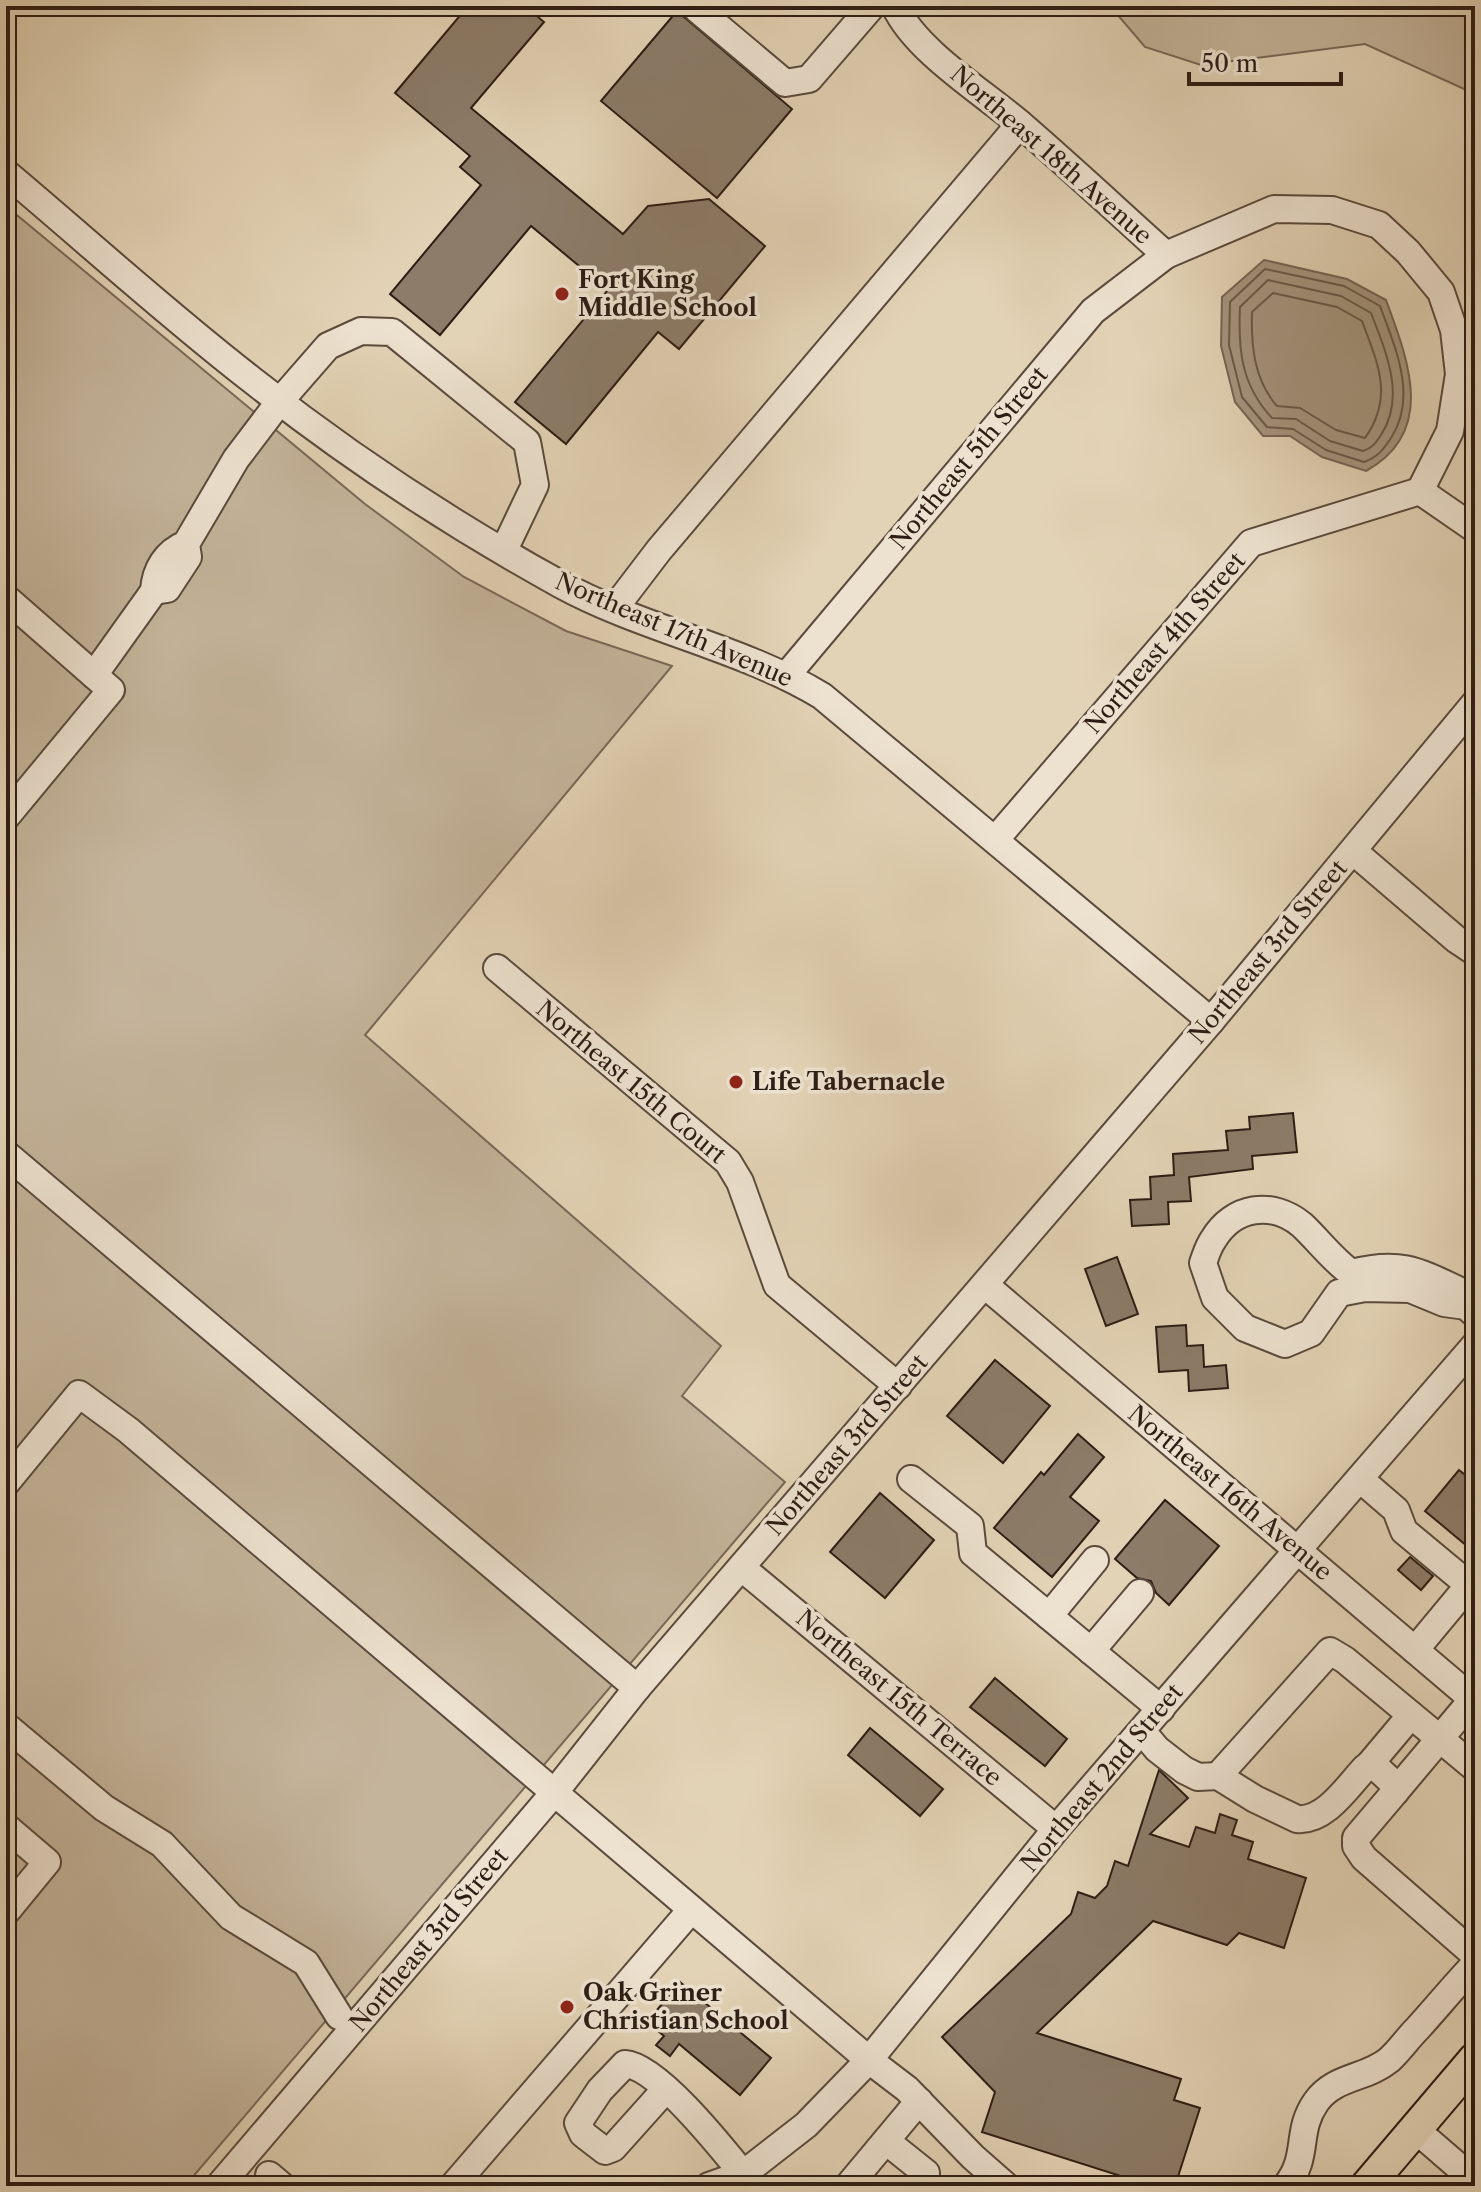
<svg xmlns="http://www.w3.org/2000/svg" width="1481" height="2192" viewBox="0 0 1481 2192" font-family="'Libre Caslon Text',serif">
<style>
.green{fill:#c4b49b;stroke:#786858;stroke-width:2}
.water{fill:#a5957f;stroke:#756555;stroke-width:2}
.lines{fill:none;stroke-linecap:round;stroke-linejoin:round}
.shore{stroke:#69594a;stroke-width:2}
.building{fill:#8c7c69;stroke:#2d1d15;stroke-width:2}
.minor-casing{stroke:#5a4a3d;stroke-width:30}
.major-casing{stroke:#2d1d15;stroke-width:36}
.minor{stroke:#ede2d0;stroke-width:26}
.major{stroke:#e3d3b6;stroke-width:32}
.poi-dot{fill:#8f2418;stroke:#ede2d0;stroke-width:3}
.labels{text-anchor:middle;stroke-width:7;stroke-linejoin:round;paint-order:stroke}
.street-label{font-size:24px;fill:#2d1d15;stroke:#ede2d0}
.poi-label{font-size:24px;font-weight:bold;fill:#2d1d15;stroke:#ede2d0;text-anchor:start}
</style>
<rect width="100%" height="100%" fill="#e3d3b6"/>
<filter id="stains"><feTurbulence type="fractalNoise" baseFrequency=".0025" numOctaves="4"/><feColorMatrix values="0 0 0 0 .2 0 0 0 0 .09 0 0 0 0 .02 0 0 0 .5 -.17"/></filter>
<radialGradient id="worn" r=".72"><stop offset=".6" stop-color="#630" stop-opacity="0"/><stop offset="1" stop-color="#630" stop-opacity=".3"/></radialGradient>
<g class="green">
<polygon points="1110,6 1475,6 1475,94 1365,44 1201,65 1145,47"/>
<polygon points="6,206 365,504 464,577 566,631 672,666 365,1035 721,1346 682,1396 785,1482 185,2186 6,2186"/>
</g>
<path class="water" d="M1264,260L1347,279L1386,300C1408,360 1437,432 1366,471L1322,457L1290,436H1263L1235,402L1221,346L1222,297Z"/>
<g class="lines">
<g class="shore">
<path d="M1265,269L1344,286L1380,306C1395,347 1418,397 1391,438C1383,450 1378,457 1364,462L1326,450L1293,429L1267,427L1242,397L1229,345L1230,302Z"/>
<path d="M1268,280L1341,296L1371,313C1386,352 1406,397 1381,435C1375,444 1372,448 1363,451L1330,441L1296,419L1272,418C1241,385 1238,349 1240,307Z"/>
<path d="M1273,293L1337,307L1362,321C1378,364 1394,397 1365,438L1336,430L1300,408L1277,406C1254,380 1251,346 1252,312Z"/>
</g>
</g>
<g class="building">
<polygon points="468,6 525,6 544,22 471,108 623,234 648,206 709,199 765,246 679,349 658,332 566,444 515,402 608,290 531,226 440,335 390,294 481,185 460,167 470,156 395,93"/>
<polygon points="677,11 792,109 717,198 601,101"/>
<polygon points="1293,1113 1297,1152 1252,1156 1253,1169 1189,1177 1191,1201 1168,1202 1169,1224 1132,1226 1130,1200 1151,1199 1150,1177 1174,1175 1173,1154 1228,1150 1226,1131 1250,1129 1249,1117"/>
<polygon points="1117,1257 1138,1314 1106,1326 1085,1269"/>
<polygon points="1186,1325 1187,1346 1203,1345 1204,1367 1226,1365 1228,1388 1189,1391 1188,1370 1159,1372 1156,1327"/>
<polygon points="995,1360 1050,1406 1003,1463 947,1416"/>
<polygon points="1078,1434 1104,1457 1070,1497 1099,1521 1052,1577 994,1528 1041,1472 1044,1475"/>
<polygon points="1459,1470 1475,1483 1475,1536 1467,1546 1425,1511"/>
<polygon points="880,1493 934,1540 885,1598 830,1552"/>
<polygon points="1165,1500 1219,1546 1169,1605 1156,1593 1151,1581 1137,1578 1115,1559"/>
<polygon points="1410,1557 1433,1576 1421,1590 1398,1570"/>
<polygon points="995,1678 1067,1739 1045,1766 970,1707"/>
<polygon points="870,1728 943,1789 920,1816 848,1755"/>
<polygon points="1159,1770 1188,1798 1150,1834 1189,1847 1196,1827 1215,1833 1220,1814 1237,1820 1232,1835 1253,1842 1248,1859 1306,1878 1284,1948 1239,1933 1227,1945 1153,1921 1037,2033 1181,2079 1174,2100 1200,2108 1175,2186 1152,2186 982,2132 995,2092 942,2037 1071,1914 1078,1892 1095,1898 1107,1886 1115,1861 1128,1866"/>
<polygon points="680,1982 771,2058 740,2095 679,2044 670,2056 656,2045 664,2036 647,2022"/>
</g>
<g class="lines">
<defs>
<g id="minor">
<polyline points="696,6 697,9 785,83 809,79 872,6"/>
<path d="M895,6C915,50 981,91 1019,123C1069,166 1117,211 1166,255L1274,209L1332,210L1379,225L1408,252L1441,292L1454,330L1459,374L1450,431L1420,491"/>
<path d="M6,173C88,242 168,315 252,380C348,456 453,525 560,584C644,630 741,647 822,696L1211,1021"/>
<polyline points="1420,491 1475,529"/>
<path d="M186,544L188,557L167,589L154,591C155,570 166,552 186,544L236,459L280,401L328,346L361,331L392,332L527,442L535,485L504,550"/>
<polyline points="6,598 111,690 6,817"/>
<polyline points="614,609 659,550 1020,124"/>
<polyline points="94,675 154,591"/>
<polyline points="787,675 1093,311 1166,255"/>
<polyline points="995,840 1251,543 1420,491"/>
<polyline points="1353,851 1457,940 1475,952"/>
<polyline points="497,968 728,1162 740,1182 777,1285 898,1386"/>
<polyline points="6,1154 637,1688"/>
<polyline points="985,1285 1475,1701"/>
<path d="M1466,1306L1444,1303L1410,1289L1365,1288L1339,1293L1311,1333L1285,1344L1245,1328L1215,1298L1203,1263C1206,1255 1208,1247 1213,1240C1233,1206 1272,1200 1302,1225C1319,1241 1332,1259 1351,1273C1399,1261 1416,1270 1458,1290L1466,1306L1475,1314"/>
<polyline points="911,1479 970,1526 973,1553 1161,1709"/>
<polyline points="1360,1479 1396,1510 1404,1531 1469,1585 1415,1650"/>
<polyline points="6,1483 79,1394 128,1430 869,2060 907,2089 973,2157 1006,2186"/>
<polyline points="742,1568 1056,1829"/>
<polyline points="1049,1616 1095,1560"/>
<polyline points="1091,1651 1140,1593"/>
<polyline points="6,1726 104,1808 162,1844 231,1917 306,1963 339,2016"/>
<path d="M1142,1731L1157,1749L1184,1770L1198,1777L1218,1776L1255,1799L1297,1819C1325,1822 1348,1786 1365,1768L1369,1765L1376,1767L1394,1784L1395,1792L1356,1838V1846L1364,1858L1475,1955"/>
<polyline points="1369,1765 1411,1715"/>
<polyline points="1218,1776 1330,1651 1345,1660 1475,1768"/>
<polyline points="1395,1792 1473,1699"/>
<polyline points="6,1827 47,1862 6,1912"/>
<path d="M665,2090L613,2148L605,2151L583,2134L578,2123L600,2090L625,2064C657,2066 722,2148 743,2174"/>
<polyline points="1415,2129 1475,2181"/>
<polyline points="886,2141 926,2173"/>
<polyline points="269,2175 282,2186"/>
<polyline points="219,2186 554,1793 637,1688 1211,1021 1475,703"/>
<polyline points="453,2186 691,1910"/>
<polyline points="709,2186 743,2174 806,2125 869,2060 1056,1829 1475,1345"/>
<polyline points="848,2186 919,2101"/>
<path d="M1286,2186C1310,2156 1295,2132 1316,2102C1334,2076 1366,2079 1389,2060C1399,2051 1408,2038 1418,2028C1437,2007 1455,1985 1475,1964"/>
</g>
<polyline id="major" points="1367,2186 1475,2059"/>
</defs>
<use href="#minor" class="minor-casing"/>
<use href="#major" class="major-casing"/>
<use href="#minor" class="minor"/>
<use href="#major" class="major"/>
</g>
<g class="poi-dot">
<circle cx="562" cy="294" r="8"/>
<circle cx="736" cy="1082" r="8"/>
<circle cx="567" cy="2007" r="8"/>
</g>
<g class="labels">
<g class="street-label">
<text transform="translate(1051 155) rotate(41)" y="8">Northeast 18th Avenue</text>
<text transform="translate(969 458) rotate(-50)" y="8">Northeast 5th Street</text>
<text transform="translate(674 630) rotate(23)" y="8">Northeast 17th Avenue</text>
<text transform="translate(1165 643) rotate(-49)" y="8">Northeast 4th Street</text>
<text transform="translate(1268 952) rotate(-50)" y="8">Northeast 3rd Street</text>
<text transform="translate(631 1082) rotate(40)" y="8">Northeast 15th Court</text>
<text transform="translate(847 1445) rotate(-49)" y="8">Northeast 3rd Street</text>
<text transform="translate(1230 1493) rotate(40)" y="8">Northeast 16th Avenue</text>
<text transform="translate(899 1698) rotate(40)" y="8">Northeast 15th Terrace</text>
<text transform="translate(1102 1778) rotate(-50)" y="8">Northeast 2nd Street</text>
<text transform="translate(429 1940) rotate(-50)" y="8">Northeast 3rd Street</text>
</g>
<g class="poi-label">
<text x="578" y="288">Fort King<tspan x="578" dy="28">Middle School</tspan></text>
<text x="752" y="1090">Life Tabernacle</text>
<text x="583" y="2001">Oak Griner<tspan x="583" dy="28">Christian School</tspan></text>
</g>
</g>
<rect width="1481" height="2192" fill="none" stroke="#e3d3b6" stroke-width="32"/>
<rect x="8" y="8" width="1465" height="2176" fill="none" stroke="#2d1d15" stroke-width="4"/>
<rect x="16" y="16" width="1449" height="2160" fill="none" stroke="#2d1d15" stroke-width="2"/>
<path d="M1189 72v12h152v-12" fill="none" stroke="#2d1d15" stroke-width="4"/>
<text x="1201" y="72" font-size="24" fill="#2d1d15" stroke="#ede2d0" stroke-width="6" paint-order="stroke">50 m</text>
<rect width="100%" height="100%" filter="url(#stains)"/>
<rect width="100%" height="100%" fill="url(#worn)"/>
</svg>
